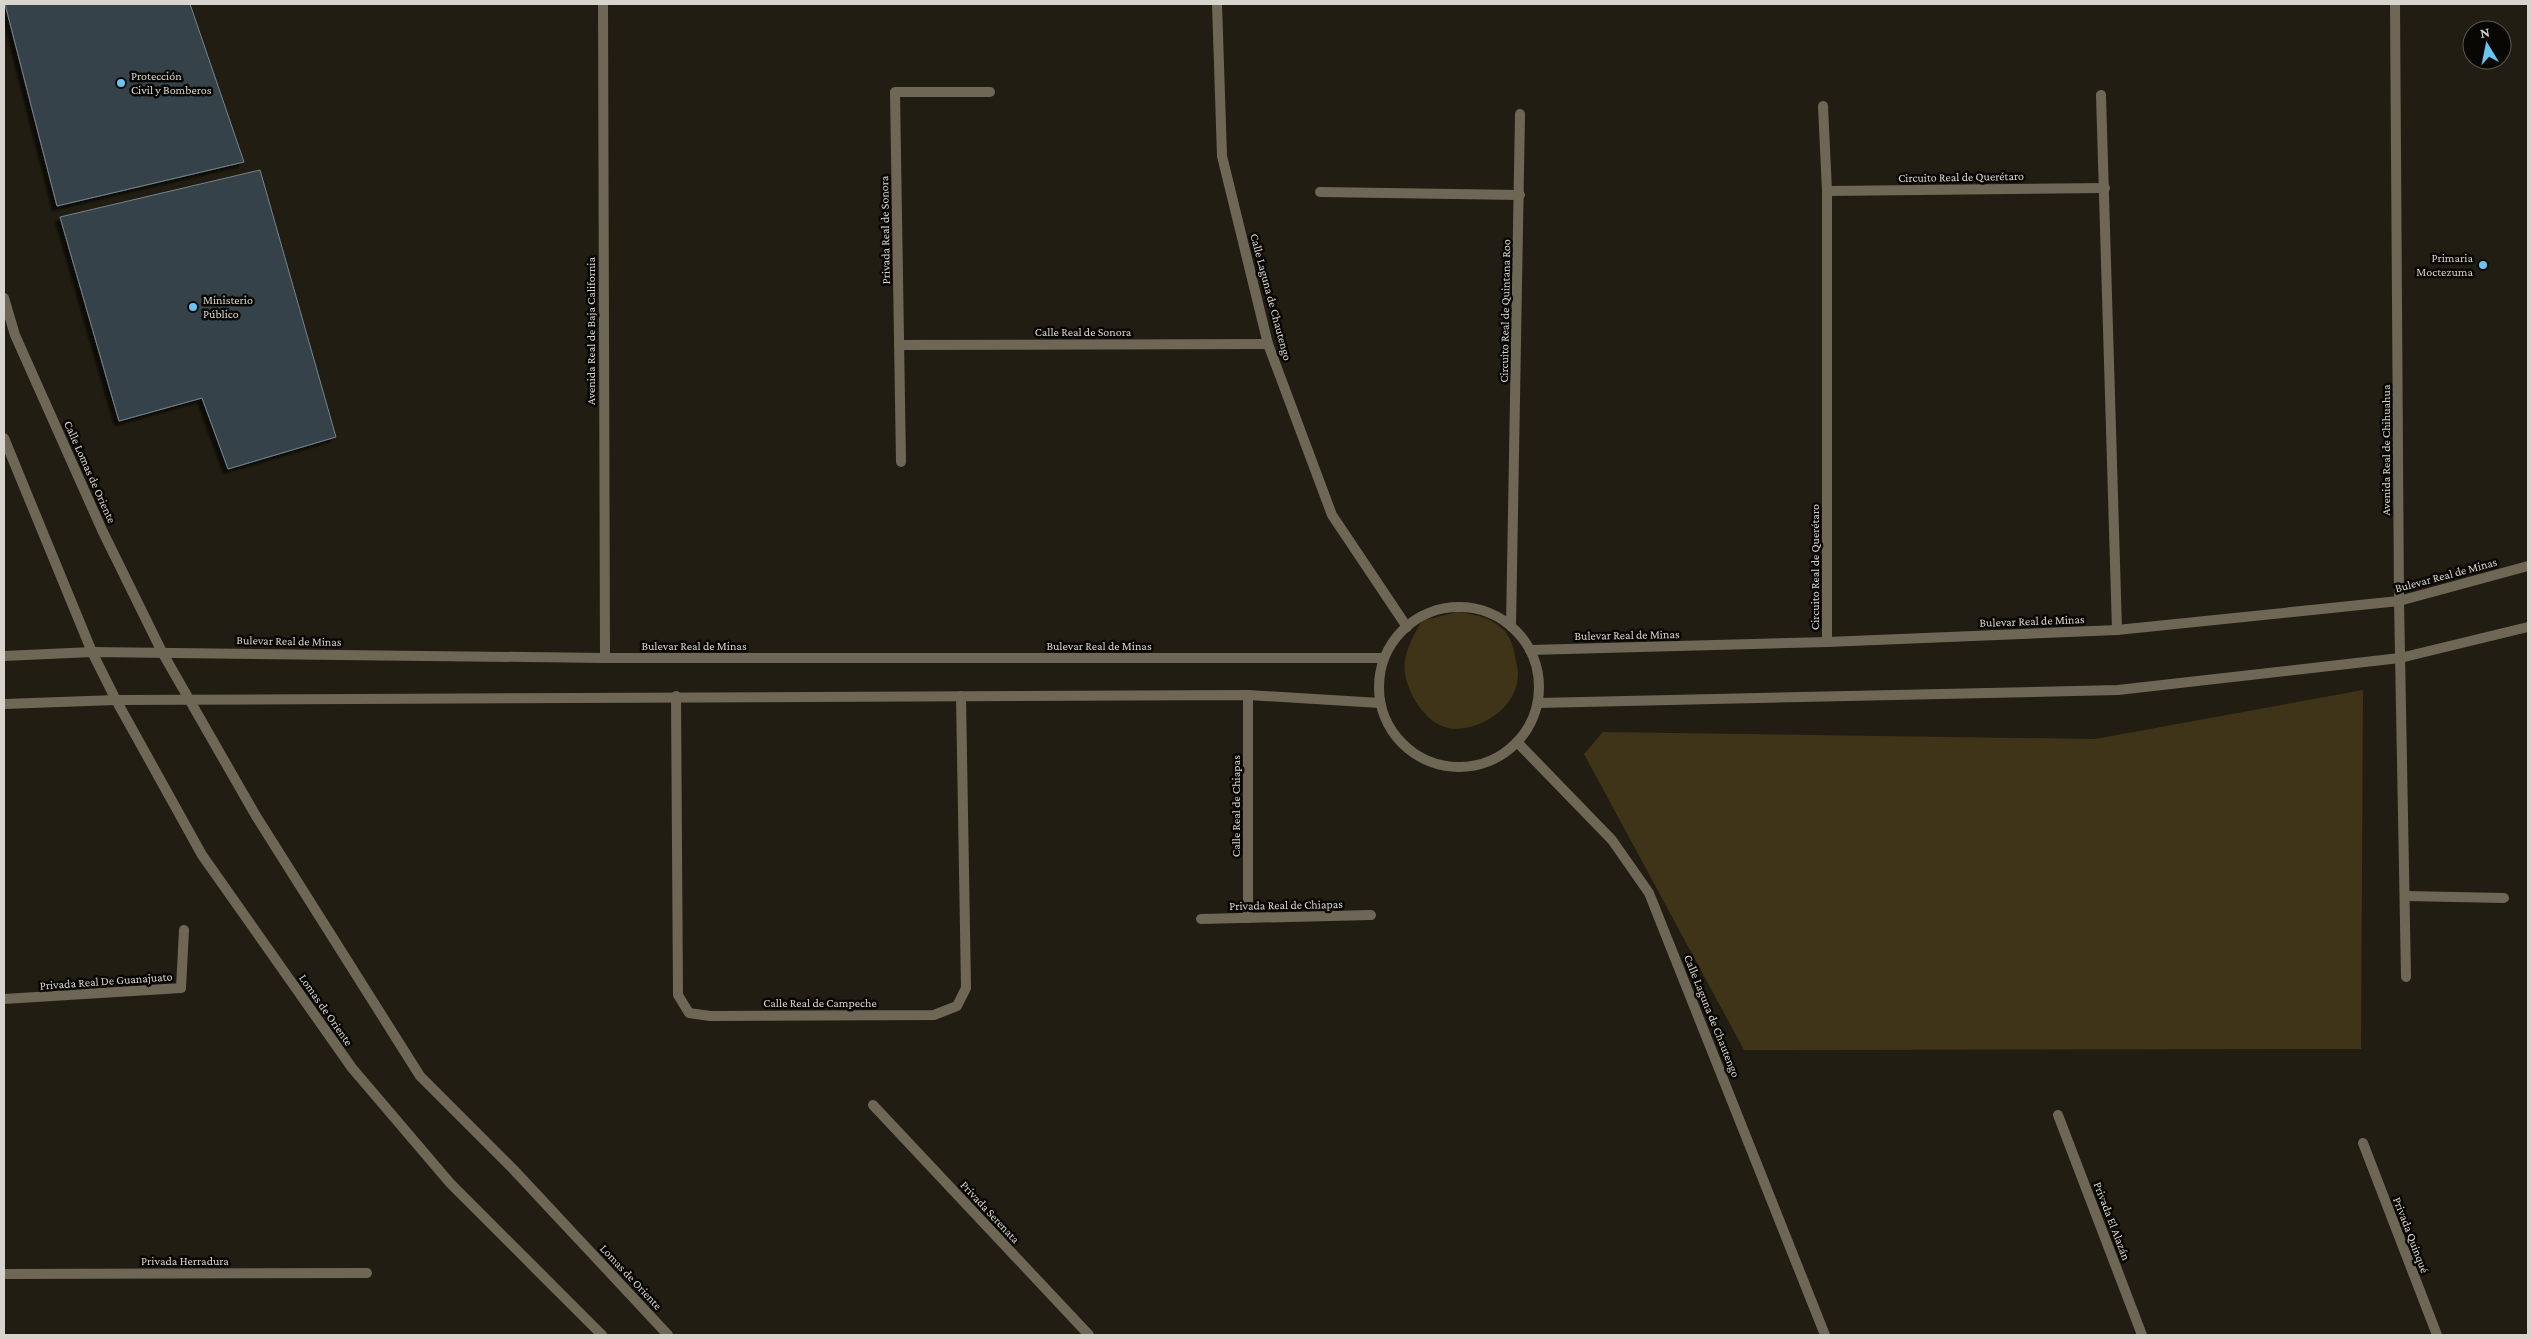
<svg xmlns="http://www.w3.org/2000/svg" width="2532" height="1339" viewBox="0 0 2532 1339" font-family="'Crimson Pro',serif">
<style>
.green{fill:#3f3417}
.building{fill:#364349;stroke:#77848c;filter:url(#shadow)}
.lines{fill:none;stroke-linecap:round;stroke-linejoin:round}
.minor{stroke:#6e6756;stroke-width:10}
.tertiary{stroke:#6e6756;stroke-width:10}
.poi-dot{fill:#69c4f1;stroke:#090704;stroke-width:2}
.labels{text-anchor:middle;stroke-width:5;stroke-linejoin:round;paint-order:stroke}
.poi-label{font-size:12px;fill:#d7d4cd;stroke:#090704;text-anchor:start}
.street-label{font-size:12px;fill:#d7d4cd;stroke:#090704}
</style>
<defs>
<filter id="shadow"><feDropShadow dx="-4.5" dy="4.5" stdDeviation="1" flood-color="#0009"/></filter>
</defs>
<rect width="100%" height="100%" fill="#211d12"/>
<g class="green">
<path d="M1457,612C1483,615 1508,622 1514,651C1515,658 1518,667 1518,674C1518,705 1486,728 1456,729C1429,729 1409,697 1405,674C1402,655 1413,636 1422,621Z"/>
<polygon points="2363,690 2361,1049 1744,1050 1584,754 1603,732 2095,739"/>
</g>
<g class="building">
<polygon points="5,4 190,4 244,162 57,206"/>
<polygon points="260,170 336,437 228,469 202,398 119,421 60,217"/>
</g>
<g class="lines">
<g class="minor">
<polyline points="603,4 605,658"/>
<polyline points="1217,4 1222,156 1268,344 1332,515 1407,627"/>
<polyline points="2395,4 2399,601 2406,977"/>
<polyline points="2101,95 2117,630"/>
<polyline points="1823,106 1827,191 1827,642"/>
<polyline points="1827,191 2105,188"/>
<polyline points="1320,192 1520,195"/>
<polyline points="899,345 1268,344"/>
<polyline points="901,462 895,92 990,92"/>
<polyline points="1511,626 1520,114"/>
<polyline points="676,696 678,995 689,1013 710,1016 934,1015 957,1006 966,988 961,696"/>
<polyline points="1517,742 1612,840 1649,893 1825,1335"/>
<polyline points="2405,896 2504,898"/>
<polyline points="1248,918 1248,695"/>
<polyline points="1201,919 1371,915"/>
<polyline points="4,999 181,988 184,930"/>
<polyline points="873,1105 1089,1335"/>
<polyline points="2058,1115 2142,1335"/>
<polyline points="2363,1143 2437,1335"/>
<polyline points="4,1274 367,1273"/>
</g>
<g class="tertiary">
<polyline points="4,298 15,335 102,530 162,652 256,816 420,1076 513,1169 668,1335"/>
<polyline points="4,438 92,652 116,700 202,855 352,1068 450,1183 602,1335"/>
<circle cx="1459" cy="687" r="80"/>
<polyline points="1530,650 1827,642 2117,630 2399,601 2528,566"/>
<polyline points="4,656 92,652 605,658 1384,658"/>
<polyline points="1538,703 2118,690 2400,658 2528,627"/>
<polyline points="4,704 116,700 1248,695 1380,703"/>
</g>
</g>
<g class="poi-dot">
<circle cx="121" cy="83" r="5"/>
<circle cx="2483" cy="265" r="5"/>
<circle cx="193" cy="307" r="5"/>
</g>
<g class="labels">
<g class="poi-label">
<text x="131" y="80">Protección<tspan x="131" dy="14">Civil y Bomberos</tspan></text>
<text x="2473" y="262" text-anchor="end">Primaria<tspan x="2473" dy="14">Moctezuma</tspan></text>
<text x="203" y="304">Ministerio<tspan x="203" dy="14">Público</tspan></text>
</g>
<g class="street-label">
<text transform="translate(1961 177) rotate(-1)" y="4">Circuito Real de Querétaro</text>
<text transform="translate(885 230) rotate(-91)" y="4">Privada Real de Sonora</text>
<text transform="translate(1271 297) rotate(75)" y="4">Calle Laguna de Chautengo</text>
<text transform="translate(1505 311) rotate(-89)" y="4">Circuito Real de Quintana Roo</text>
<text transform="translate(591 331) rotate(-90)" y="4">Avenida Real de Baja California</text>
<text x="1083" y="336">Calle Real de Sonora</text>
<text transform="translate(2386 450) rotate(-90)" y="4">Avenida Real de Chihuahua</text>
<text transform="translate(90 472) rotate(66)" y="4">Calle Lomas de Oriente</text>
<text transform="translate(1815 567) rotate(-90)" y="4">Circuito Real de Querétaro</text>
<text transform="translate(2446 575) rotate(-15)" y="4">Bulevar Real de Minas</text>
<text transform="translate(2032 621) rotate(-2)" y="4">Bulevar Real de Minas</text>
<text transform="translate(1627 635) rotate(-1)" y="4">Bulevar Real de Minas</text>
<text transform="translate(289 641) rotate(1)" y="4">Bulevar Real de Minas</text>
<text x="694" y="650">Bulevar Real de Minas</text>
<text x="1099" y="650">Bulevar Real de Minas</text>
<text transform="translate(1236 806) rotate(-90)" y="4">Calle Real de Chiapas</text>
<text transform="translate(1286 905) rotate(-1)" y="4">Privada Real de Chiapas</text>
<text transform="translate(106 981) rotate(-4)" y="4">Privada Real De Guanajuato</text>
<text x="820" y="1007">Calle Real de Campeche</text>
<text transform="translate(326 1010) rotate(55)" y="4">Lomas de Oriente</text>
<text transform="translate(1712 1016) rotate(68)" y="4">Calle Laguna de Chautengo</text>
<text transform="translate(990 1212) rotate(47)" y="4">Privada Serenata</text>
<text transform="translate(2112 1221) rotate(69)" y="4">Privada El Alazán</text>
<text transform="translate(2411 1235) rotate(69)" y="4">Privada Quinqué</text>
<text x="185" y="1265">Privada Herradura</text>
<text transform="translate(631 1277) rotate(47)" y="4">Lomas de Oriente</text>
</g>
</g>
<rect width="2532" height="1339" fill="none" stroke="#d7d4cd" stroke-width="10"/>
<g transform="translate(2487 45) rotate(350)"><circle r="24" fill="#090704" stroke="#5b5954"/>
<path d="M0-4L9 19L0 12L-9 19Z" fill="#69c4f1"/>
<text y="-8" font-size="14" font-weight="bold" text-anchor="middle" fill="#d7d4cd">N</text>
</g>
</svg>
